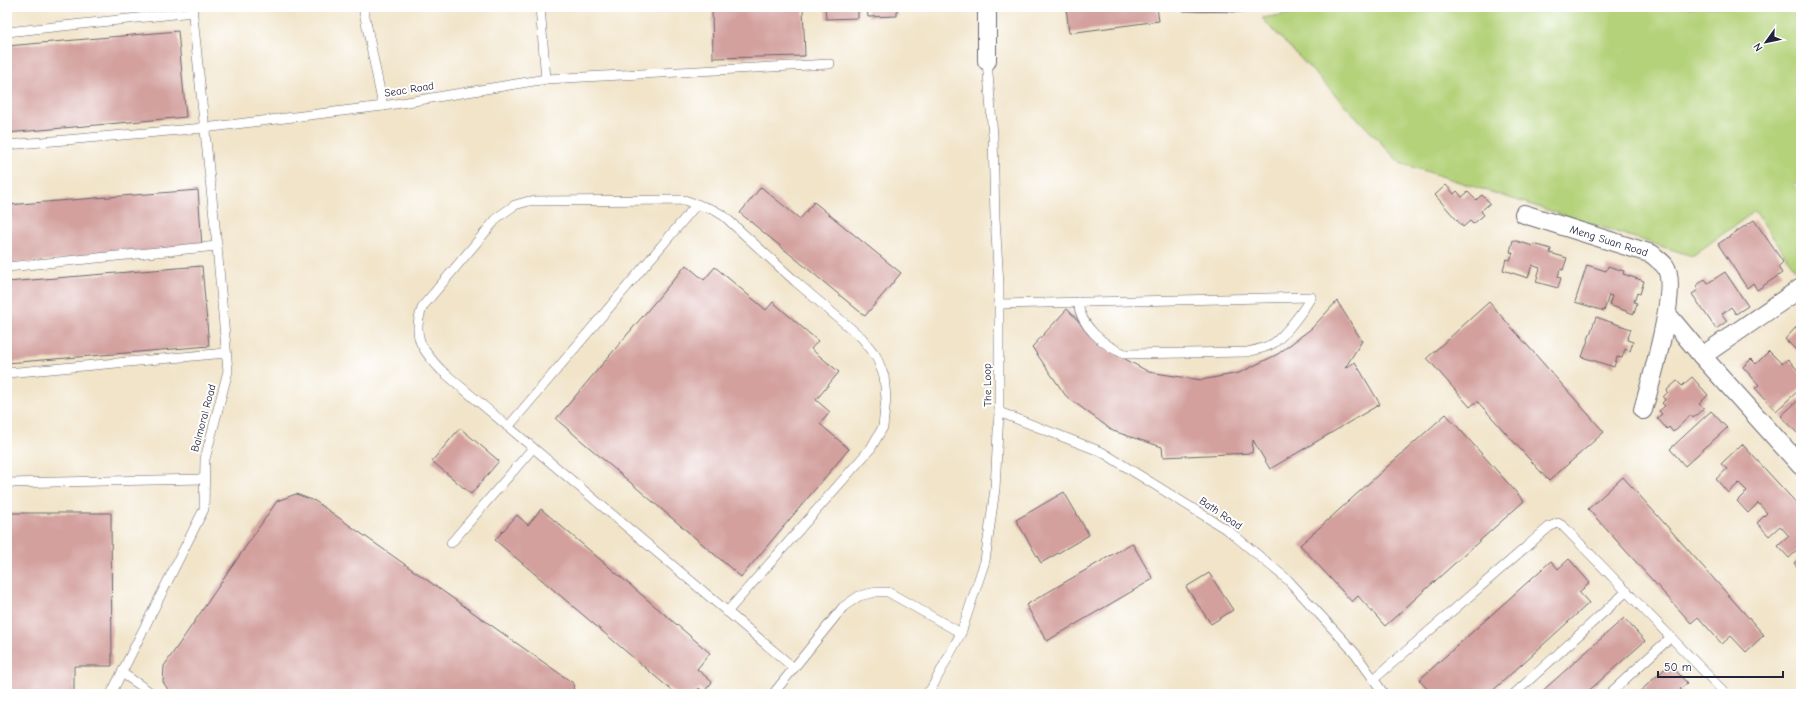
<svg xmlns="http://www.w3.org/2000/svg" width="1808" height="701" viewBox="0 0 1808 701" font-family="'Comic Neue',sans-serif">
<style>
.green{fill:#b4d279;stroke:#6b7a5a}
.building{fill:#d3a09e}
.lines{fill:none;stroke-linecap:round;stroke-linejoin:round}
.lane-casing{stroke:#6a666d;stroke-width:10}
.street-casing{stroke:#6a666d;stroke-width:20}
.lane{stroke:#fff;stroke-width:9}
.street{stroke:#fff;stroke-width:18}
.labels{text-anchor:middle;stroke-width:4;stroke-linejoin:round;paint-order:stroke}
.street-label{font-size:11px;fill:#22223b;stroke:#fff}
</style>
<rect width="100%" height="100%" fill="#fff"/>
<filter id="ink" filterUnits="userSpaceOnUse"><feTurbulence type="fractalNoise" baseFrequency=".025" numOctaves="2"/><feDisplacementMap in="SourceGraphic" scale="8" xChannelSelector="R" yChannelSelector="G"/><feConvolveMatrix kernelMatrix="1 2 1 2 8 2 1 2 1" color-interpolation-filters="sRGB"/></filter>
<filter id="wash" filterUnits="userSpaceOnUse"><feTurbulence type="fractalNoise" baseFrequency=".012" numOctaves="4" result="noise"/><feDisplacementMap in="SourceGraphic" scale="16" xChannelSelector="R" yChannelSelector="G"/><feGaussianBlur stdDeviation="0.9" result="paint"/><feColorMatrix in="noise" values="0 0 0 0 0 0 0 0 0 0 0 0 0 0 0 0 0 1.4 0 .05"/><feComposite in="paint" operator="in"/></filter>
<g filter="url(#wash)">
<rect width="100%" height="100%" fill="#f1e4c9"/>
<polygon class="green" points="1332,7 1801,7 1801,180 1794,185 1801,193 1801,272 1798,274 1755,211 1692,256 1400,163 1262,18"/>
<g id="blocks">
<g class="building">
<polygon points="712,7 803,7 805,56 713,58"/>
<polygon points="825,7 858,7 858,18 826,19"/>
<polygon points="867,7 897,7 897,16 868,17"/>
<polygon points="1066,7 1157,7 1159,21 1069,33"/>
<polygon points="1183,7 1245,7 1245,12 1183,11"/>
<polygon points="178,31 186,117 7,133 7,46"/>
<polygon points="1446,185 1454,194 1457,191 1462,197 1468,192 1476,200 1482,195 1490,203 1481,211 1484,215 1473,224 1470,221 1463,227 1435,195"/>
<polygon points="761,187 800,219 814,202 901,273 865,316 740,213"/>
<polygon points="198,190 202,247 7,264 7,205"/>
<polygon points="1754,220 1783,262 1778,267 1782,273 1757,290 1753,283 1747,288 1718,244"/>
<polygon points="1513,240 1533,246 1534,244 1551,249 1550,253 1567,258 1563,270 1560,269 1558,277 1561,278 1558,288 1536,282 1540,268 1537,267 1532,265 1528,278 1503,270 1506,259 1510,260 1513,253 1510,252"/>
<polygon points="686,265 704,280 715,267 766,310 773,302 818,341 811,349 839,372 816,400 830,412 820,424 849,449 741,577 556,419"/>
<polygon points="1587,265 1606,271 1608,266 1624,271 1623,274 1644,281 1640,294 1637,293 1634,302 1637,303 1634,314 1609,305 1612,296 1609,295 1604,311 1575,302"/>
<polygon points="202,266 209,346 7,363 7,282"/>
<polygon points="1725,272 1748,306 1736,314 1731,307 1722,314 1727,321 1716,329 1692,294 1698,290 1696,286 1705,279 1708,283"/>
<polygon points="1337,301 1362,341 1345,368 1355,362 1380,404 1270,469 1253,440 1252,453 1163,457 1162,447 1113,431 1066,396 1032,347 1067,309 1103,347 1149,372 1201,380 1239,373 1278,354 1312,328"/>
<polygon points="1489,302 1604,432 1549,481 1477,401 1470,407 1427,358"/>
<polygon points="1596,317 1631,329 1627,340 1633,342 1630,351 1625,349 1622,358 1617,357 1614,367 1582,357"/>
<polygon points="1801,322 1801,355 1785,339"/>
<polygon points="1769,351 1782,364 1788,359 1801,374 1801,388 1776,411 1755,388 1759,385 1743,367 1751,359 1756,364"/>
<polygon points="1692,377 1708,395 1699,404 1704,408 1693,418 1691,415 1673,432 1669,427 1667,429 1657,418 1662,414 1659,411 1665,406 1662,403 1665,400 1663,397 1668,392 1667,390 1677,381 1682,386"/>
<polygon points="1801,398 1801,442 1798,439 1800,436 1781,416"/>
<polygon points="1711,411 1727,428 1685,466 1670,449"/>
<polygon points="1446,414 1524,501 1385,626 1358,596 1352,602 1300,545"/>
<polygon points="460,428 499,461 471,494 432,461"/>
<polygon points="1742,444 1801,508 1801,549 1800,548 1789,558 1778,546 1789,536 1780,526 1769,536 1757,523 1767,513 1758,503 1748,513 1737,501 1747,491 1739,483 1728,493 1716,479 1727,469 1721,464"/>
<polygon points="1623,477 1764,635 1746,652 1731,636 1722,644 1698,617 1691,623 1588,509"/>
<polygon points="1064,492 1089,535 1041,563 1016,520"/>
<polygon points="296,494 315,501 573,683 574,694 171,694 163,682 164,666 277,501"/>
<polygon points="541,509 710,653 697,669 712,682 704,692 699,688 694,694 676,694 495,540 517,515 528,525"/>
<polygon points="7,513 111,513 112,666 74,666 74,694 7,694"/>
<polygon points="1132,543 1153,579 1047,641 1026,605"/>
<polygon points="1801,557 1801,567 1799,569 1794,563"/>
<polygon points="1569,559 1590,583 1579,592 1589,603 1489,694 1432,694 1419,680 1551,561 1558,569"/>
<polygon points="1209,573 1233,610 1211,624 1186,587"/>
<polygon points="1624,618 1645,641 1585,694 1539,694"/>
<polygon points="1670,664 1687,683 1680,689 1685,694 1637,694"/>
</g>
</g>
</g>
<g filter="url(#ink)">
<use href="#blocks" fill-opacity="0" stroke="#6a666d" stroke-width="1"/>
<g class="lines">
<defs>
<g id="lane">
<polyline points="363,7 383,106"/>
<polyline points="540,7 546,79"/>
<polyline points="7,32 193,12"/>
<polyline points="7,145 204,128 383,106 546,79 830,64"/>
<polyline points="7,267 217,246"/>
<path d="M1078,302C1080,326 1104,346 1125,354L1247,352C1256,350 1266,348 1274,343C1286,334 1303,311 1311,297"/>
<polyline points="999,304 1311,297"/>
<polyline points="7,373 226,353"/>
<polyline points="999,412 1102,452 1229,531 1288,580 1355,653 1384,694"/>
<polyline points="508,427 697,204"/>
<polyline points="7,483 204,479"/>
<polyline points="451,543 533,448"/>
<path d="M727,612L871,448L883,427L886,398L884,376L876,356L862,338L796,282L724,216L714,210L684,200L529,201L515,205L498,217L423,306C411,335 421,349 441,370L794,668"/>
<polyline points="122,673 153,694"/>
<polyline points="1374,679 1549,527 1558,523 1563,526 1726,694"/>
<polyline points="111,694 204,509 205,459 228,371 217,246 192,7"/>
<polyline points="773,694 843,607 859,596 876,592 888,592 961,633"/>
<polyline points="926,694 931,689 961,633 985,561 995,489 999,412 999,284 995,218 993,136 987,61"/>
<polyline points="1514,694 1627,591"/>
<polyline points="1609,694 1671,637"/>
</g>
<g id="street">
<polyline points="987,7 987,61"/>
<path id="s1" d="M1524,214L1652,254C1656,258 1662,262 1665,266C1680,286 1650,384 1643,410"/>
<polyline points="1667,314 1702,356 1801,466"/>
<polyline points="1702,356 1801,288"/>
</g>
</defs>
<use href="#lane" class="lane-casing"/>
<use href="#street" class="street-casing"/>
<use href="#lane" class="lane"/>
<use href="#street" class="street"/>
</g>
</g>
<g class="labels">
<g class="street-label">
<text transform="translate(409 89) rotate(-9)" y="4">Seac Road</text>
<text dy="4" stroke="none"><textPath href="#s1" startOffset="89">Meng Suan Road</textPath></text>
<text transform="translate(987 385) rotate(-91)" y="4">The Loop</text>
<text transform="translate(203 418) rotate(-75)" y="4">Balmoral Road</text>
<text transform="translate(1221 513) rotate(34)" y="4">Bath Road</text>
</g>
</g>
<rect width="1808" height="701" fill="none" stroke="#fff" stroke-width="24"/>
<g transform="translate(1766 42) rotate(237)" stroke="#ffffff" stroke-width="3" paint-order="stroke">
<path d="M0-3L7 15L0 10L-7 15Z" fill="#22223b"/>
<text y="-6" font-size="11" font-weight="bold" text-anchor="middle" fill="#22223b">N</text>
</g>
<path d="M1658 671v6h125v-6" fill="none" stroke="#22223b" stroke-width="2"/>
<text x="1664" y="671" font-size="12" fill="#22223b" stroke="#ffffff" stroke-width="3" paint-order="stroke">50 m</text>
</svg>
